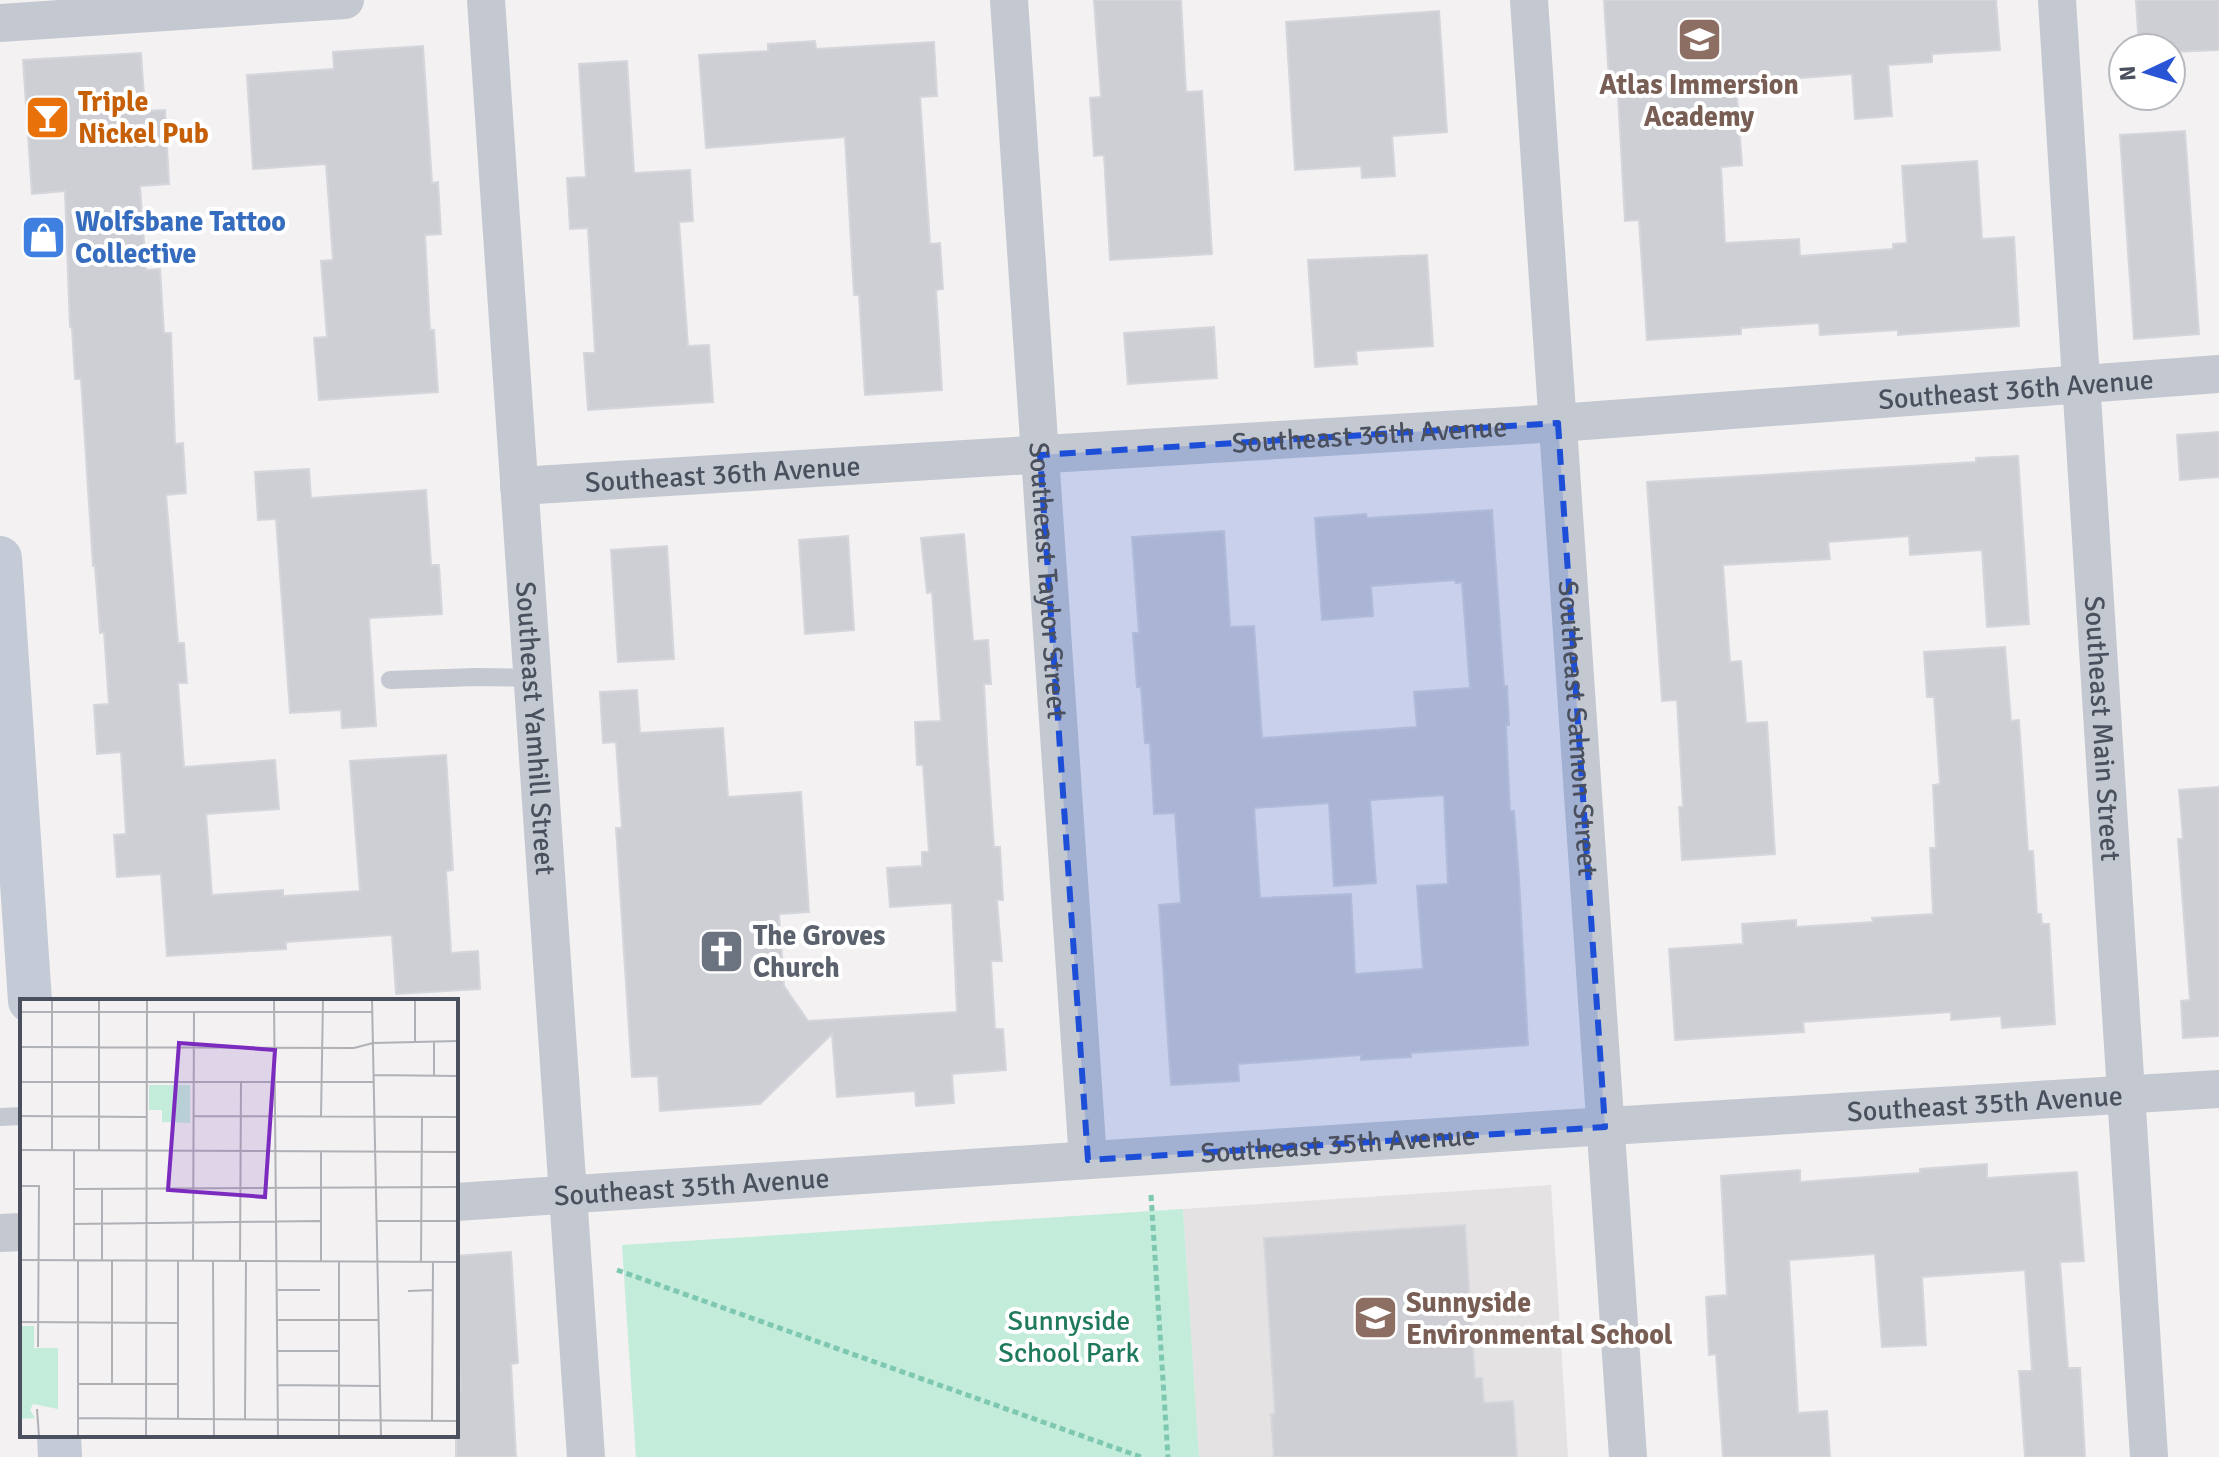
<svg xmlns="http://www.w3.org/2000/svg" width="2219" height="1457" viewBox="0 0 2219 1457" font-family="Signika,sans-serif">
<style>
.education{fill:#e4e2e2}
.green{fill:#c3ecdb}
.building{fill:#cecfd5;stroke:#d5d6db;stroke-width:2;fill-rule:evenodd}
.lines{fill:none;stroke-linecap:round;stroke-linejoin:round}
.path{stroke:#7ec7b1;stroke-width:5;stroke-dasharray:6 4;stroke-linecap:butt}
.service{stroke:#c3c8d1;stroke-width:18}
.minor{stroke:#c3c8d1;stroke-width:38}
.secondary{stroke:#c5cad7;stroke-width:44}
.marked{fill:#1d4ed8;fill-opacity:0.2;stroke:#1d4ed8;stroke-width:6;stroke-dasharray:16 10;stroke-linejoin:round}
.labels{text-anchor:middle;stroke-width:8;stroke-linejoin:round;paint-order:stroke}
.education-label{font-size:28px;font-weight:bold;fill:#785e54;stroke:#fff}
.food-label{font-size:28px;font-weight:bold;fill:#c56008;stroke:#fff;text-anchor:start}
.shop-label{font-size:28px;font-weight:bold;fill:#366cbe;stroke:#fff;text-anchor:start}
.street-label{font-size:28px;fill:#4a505d;stroke:#fff}
.worship-label{font-size:28px;font-weight:bold;fill:#5b616d;stroke:#fff;text-anchor:start}
.park-label{font-size:28px;fill:#1f795d;stroke:#fff}
.inset-road{fill:none;stroke:#afb1b6;stroke-width:2}
.view{fill:#7b2cbf;fill-opacity:0.15;stroke:#7b2cbf;stroke-width:4}
.inset-edge{fill:none;stroke:#4a505d;stroke-width:4}
</style>
<rect width="100%" height="100%" fill="#f3f1f1"/>
<polygon class="education" points="1551,1185 1568,1457 1199,1457 1183,1209"/>
<polygon class="green" points="1183,1209 1199,1457 636,1457 622,1245"/>
<g class="building">
<polygon points="1094,0 1181,0 1186,92 1202,91 1212,254 1110,260 1104,155 1094,156 1090,98 1101,97"/>
<polygon points="1604,0 1996,0 2000,50 1932,54 1932,62 1888,65 1892,116 1855,119 1852,74 1736,83 1742,165 1721,167 1725,243 1799,239 1800,256 1893,249 1893,244 1907,243 1902,166 1977,161 1982,239 2014,237 2019,326 1898,335 1898,330 1820,335 1819,323 1741,328 1741,334 1647,340 1639,220 1625,221 1618,95 1610,96"/>
<polygon points="2136,0 2219,0 2219,50 2171,52 2171,48 2139,48"/>
<polygon points="1439,11 1447,132 1392,136 1395,176 1362,178 1361,166 1295,170 1286,22"/>
<polygon points="815,41 816,49 934,42 937,96 920,97 930,244 940,243 943,289 936,290 942,390 865,395 859,295 854,295 845,137 706,148 699,55 768,51 768,44"/>
<polygon points="423,46 432,183 438,182 441,234 425,235 430,330 434,330 438,392 319,400 314,338 327,337 321,261 333,260 326,164 253,169 247,75 334,69 333,52"/>
<polygon points="141,53 145,111 165,110 169,184 140,186 146,270 160,269 164,333 171,333 175,444 183,443 186,493 166,495 178,643 184,643 187,683 178,683 184,767 275,760 279,809 206,814 212,895 283,890 283,896 360,891 350,761 446,755 453,870 446,871 451,953 478,951 480,989 396,994 392,935 286,942 286,949 167,956 161,874 117,877 114,835 126,834 121,752 97,754 94,705 109,704 104,632 100,633 95,566 93,566 81,379 75,379 72,327 70,327 65,191 32,194 23,60"/>
<polygon points="627,61 634,173 690,170 693,221 679,222 688,346 709,345 713,402 588,410 584,353 595,353 588,228 570,229 567,178 586,177 579,64"/>
<polygon points="2185,131 2199,334 2134,339 2120,135"/>
<polygon points="1427,255 1433,346 1356,351 1357,364 1315,367 1308,260"/>
<polygon points="1214,327 1217,378 1128,384 1124,333"/>
<polygon points="2219,432 2219,477 2180,480 2177,435"/>
<polygon points="2018,456 2029,624 1987,627 1982,550 1910,555 1909,536 1828,542 1830,559 1723,565 1730,662 1741,661 1746,723 1767,722 1775,854 1682,860 1679,807 1683,807 1677,700 1662,701 1647,482 1976,462 1976,458"/>
<polygon points="309,469 311,498 426,490 431,565 439,565 442,614 369,618 376,726 342,728 341,710 290,713 276,519 258,520 255,472"/>
<path d="M1492,510L1504,686H1507L1509,725H1506L1510,811H1514L1519,879L1528,1045L1411,1053V1057L1361,1060V1055L1238,1064L1239,1081L1171,1085L1159,905L1181,903L1175,813L1154,814L1150,743H1145L1141,687H1137L1133,633H1139L1132,537L1224,531L1230,627L1254,626L1262,738L1417,727L1414,692L1470,688L1462,582L1456,583L1455,580L1371,586L1373,616L1322,620L1315,518L1366,514L1367,518ZM1444,795L1448,884L1417,886L1423,969L1355,974L1351,894L1260,898L1254,808L1329,803L1334,886L1376,883L1370,800Z"/>
<polygon points="964,534 973,641 988,640 991,684 984,684 988,761 994,847 1000,847 1003,900 997,900 1002,961 991,961 995,1029 1003,1029 1006,1070 952,1074 954,1103 916,1106 915,1091 837,1097 832,1034 760,1104 660,1111 658,1076 632,1077 616,828 622,828 616,742 603,743 600,692 637,690 640,733 723,728 728,797 801,792 809,912 779,914 784,986 808,1021 957,1012 952,903 890,907 887,868 922,866 922,852 929,852 923,765 917,765 915,722 941,721 932,592 927,593 921,538"/>
<polygon points="848,536 854,630 805,634 799,540"/>
<polygon points="667,546 674,659 618,662 611,550"/>
<polygon points="2005,647 2011,721 2019,720 2028,851 2033,851 2037,914 2041,914 2042,924 2049,924 2055,1024 2002,1028 2001,1016 1951,1020 1951,1012 1803,1022 1804,1032 1675,1040 1669,949 1743,944 1742,924 1796,920 1796,927 1873,922 1872,918 1933,914 1930,848 1936,848 1933,785 1940,784 1934,697 1927,697 1924,652"/>
<polygon points="2219,787 2219,1036 2183,1038 2181,1001 2190,1000 2178,839 2183,839 2179,790"/>
<polygon points="1987,1164 1987,1178 2077,1172 2084,1261 2060,1262 2068,1368 2080,1368 2085,1457 2025,1457 2019,1371 2032,1371 2025,1270 1922,1277 1926,1345 1882,1347 1875,1254 1789,1260 1798,1413 1827,1411 1830,1457 1723,1457 1716,1354 1709,1355 1706,1297 1727,1295 1721,1176 1800,1170 1800,1182 1920,1173 1920,1169"/>
<polygon points="1465,1225 1475,1378 1482,1378 1484,1403 1513,1401 1517,1457 1274,1457 1271,1414 1275,1414 1264,1238"/>
<polygon points="511,1252 518,1363 511,1364 516,1457 456,1457 456,1391 461,1390 456,1308 456,1256"/>
</g>
<g class="lines">
<g class="path">
<polyline points="1151,1195 1168,1457"/>
<polyline points="617,1270 1141,1457"/>
</g>
<g class="service">
<polyline points="390,680 476,677 532,678"/>
<polyline points="0,1117 22,1116"/>
</g>
<g class="minor">
<path id="s1" d="M486,0L586,1457"/>
<path id="s2" d="M1009,0L1088,1160"/>
<path id="s3" d="M1529,0L1628,1457"/>
<path id="s4" d="M2057,0L2149,1457"/>
<polyline points="0,23 345,0"/>
<path id="s5" d="M519,486L1558,423L2219,374"/>
<path id="s6" d="M456,1202L1559,1129L2219,1089"/>
<polyline points="0,1233 22,1232"/>
</g>
<g class="secondary">
<polyline points="0,558 30,1001"/>
<polyline points="59,1435 60,1457"/>
</g>
</g>
<path class="marked" d="M1558,423L1605,1127L1088,1160L1040,455Z"/>
<defs>
<symbol id="school-square" viewBox="-11 -11 22 22"><rect x="-9" y="-9" width="18" height="18" rx="4" fill="#8d6e63" stroke="#fff"/><path d="M0-5L7-2L0 1L-7-2ZM-4 1L0 2.5L4 1V4Q0 6-4 4Z" fill="#fff"/></symbol>
<symbol id="bar-square" viewBox="-11 -11 22 22"><rect x="-9" y="-9" width="18" height="18" rx="4" fill="#e8710a" stroke="#fff"/><path d="M-6-5H6L.8 .8V4.5H3.5V6h-7V4.5H-.8V.8Z" fill="#fff"/></symbol>
<symbol id="shop-square" viewBox="-11 -11 22 22"><rect x="-9" y="-9" width="18" height="18" rx="4" fill="#3f7fe0" stroke="#fff"/><path d="M-5-2.5h2.3a2.7 3.5 0 0 1 5.4 0H5L5.5 6h-11ZM-1.5-2.5h3a1.5 2.3 0 0 0-3 0Z" fill="#fff"/></symbol>
<symbol id="church-square" viewBox="-11 -11 22 22"><rect x="-9" y="-9" width="18" height="18" rx="4" fill="#6b7280" stroke="#fff"/><path d="M-1.2-6h2.4v3.5h3.3v2.4h-3.3V6h-2.4V-.1h-3.3v-2.4h3.3Z" fill="#fff"/></symbol>
</defs>
<g fill-rule="evenodd">
<use href="#school-square" x="1674" y="14" width="51" height="51"/>
<use href="#bar-square" x="22" y="92" width="51" height="51"/>
<use href="#shop-square" x="18" y="212" width="51" height="51"/>
<use href="#church-square" x="696" y="926" width="51" height="51"/>
<use href="#school-square" x="1350" y="1292" width="51" height="51"/>
</g>
<g class="labels">
<g class="education-label">
<text x="1699" y="94">Atlas Immersion<tspan x="1699" dy="32">Academy</tspan></text>
<text x="1406" y="1312" text-anchor="start">Sunnyside<tspan x="1406" dy="32">Environmental School</tspan></text>
</g>
<g class="food-label">
<text x="78" y="111">Triple<tspan x="78" dy="32">Nickel Pub</tspan></text>
</g>
<g class="shop-label">
<text x="75" y="231">Wolfsbane Tattoo<tspan x="75" dy="32">Collective</tspan></text>
</g>
<g class="street-label">
<text dy="10" stroke="none"><textPath href="#s5" startOffset="1500">Southeast 36th Avenue</textPath></text>
<text dy="10" stroke="none"><textPath href="#s5" startOffset="852">Southeast 36th Avenue</textPath></text>
<text dy="10" stroke="none"><textPath href="#s5" startOffset="204">Southeast 36th Avenue</textPath></text>
<text dy="10" stroke="none"><textPath href="#s2" startOffset="582">Southeast Taylor Street</textPath></text>
<text dy="10" stroke="none"><textPath href="#s1" startOffset="730">Southeast Yamhill Street</textPath></text>
<text dy="10" stroke="none"><textPath href="#s3" startOffset="730">Southeast Salmon Street</textPath></text>
<text dy="10" stroke="none"><textPath href="#s4" startOffset="730">Southeast Main Street</textPath></text>
<text dy="10" stroke="none"><textPath href="#s6" startOffset="1532">Southeast 35th Avenue</textPath></text>
<text dy="10" stroke="none"><textPath href="#s6" startOffset="884">Southeast 35th Avenue</textPath></text>
<text dy="10" stroke="none"><textPath href="#s6" startOffset="236">Southeast 35th Avenue</textPath></text>
</g>
<g class="worship-label">
<text x="753" y="945">The Groves<tspan x="753" dy="32">Church</tspan></text>
</g>
<g class="park-label">
<text x="1069" y="1330">Sunnyside<tspan x="1069" dy="32">School Park</tspan></text>
</g>
</g>
<g transform="translate(20 999)">
<rect width="438" height="438" fill="#f3f1f1"/>
<path d="M129,86H170V124L142,123V111H129ZM0,327H14V349H38V410L13,405L10,411L15,419L0,420Z" fill="#c3ecdb"/>
<path class="inset-road" d="M254,0L258,438M352,0L361,438M395,0V42M0,13H352M353,44L438,42M0,48L334,49L353,44M353,76L438,77M414,77V42M0,83H353M0,117L126,118M173,117L438,118M301,118L303,0M0,151L438,153M32,152V0M54,152V261M79,152V0M301,152V262M0,187H19L18,348M54,190L438,188M356,222H438M53,225L300,222M0,261L438,263M82,262V189M92,262V385M173,262L174,13M193,262L194,438M220,262L221,83M319,262V438M401,263L402,118M258,291H300M388,292L413,291M258,321H358M0,323L158,324M258,352H319M57,385H158M258,386L359,387M17,410L19,438M58,419L438,422M158,421V262M225,421L226,262M412,421L413,263M58,438V262M126,438L127,0"/>
<path class="view" d="M159,44L255,51L245,198L148,191Z"/>
<rect width="438" height="438" class="inset-edge"/>
</g>
<g transform="translate(2147 72) rotate(266)"><circle r="38" fill="#ffffff" stroke="#b7b9be" stroke-width="2"/>
<path d="M0-6L14 30L0 20L-14 30Z" fill="#2954d5"/>
<text y="-12" font-size="22" font-weight="bold" text-anchor="middle" fill="#4a505d">N</text>
</g>
</svg>
